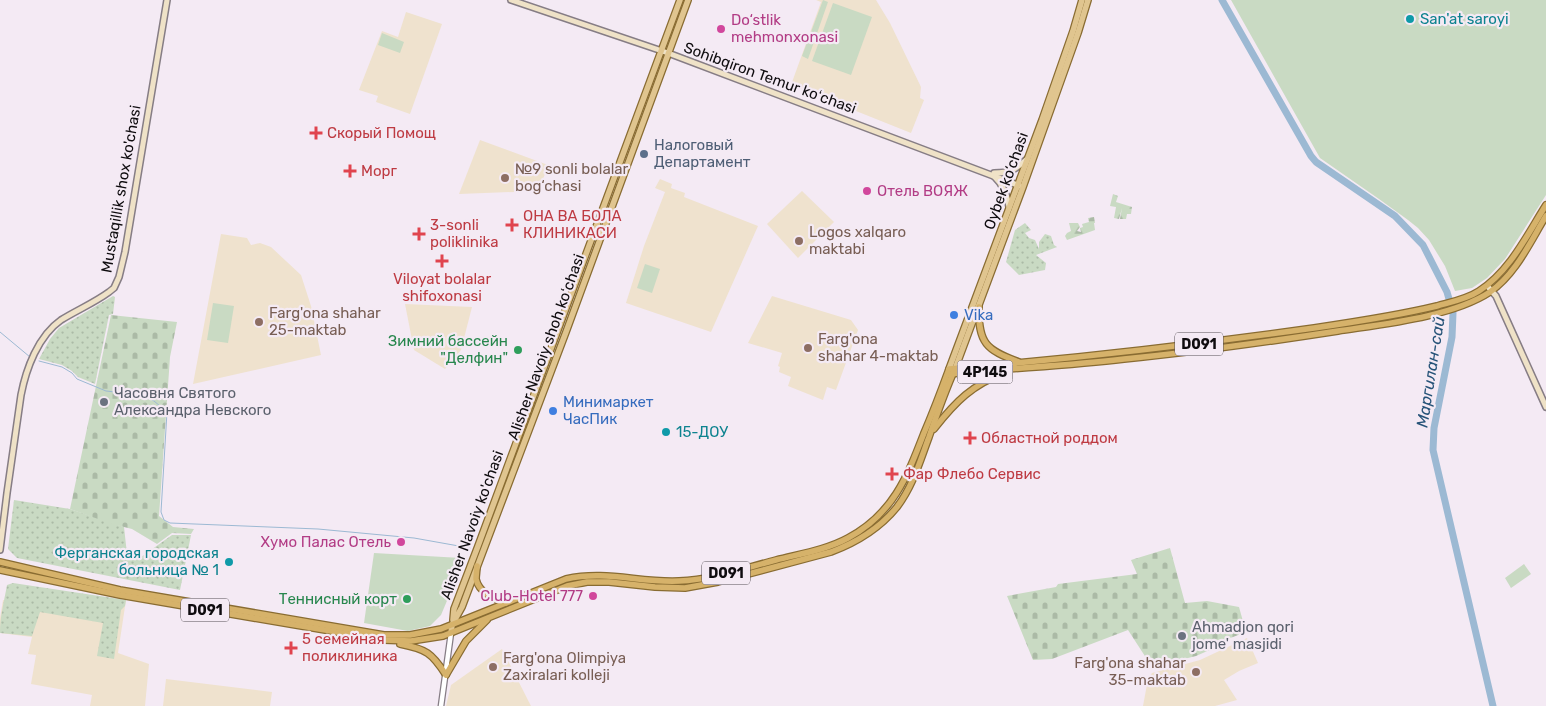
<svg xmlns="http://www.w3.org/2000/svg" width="1546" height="706" viewBox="0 0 1546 706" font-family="Rubik,sans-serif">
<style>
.education{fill:#efe2ce}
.grass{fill:url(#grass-dots)}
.forest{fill:url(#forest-firs)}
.cemetery{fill:url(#cemetery-stones)}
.park{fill:#c9dac3}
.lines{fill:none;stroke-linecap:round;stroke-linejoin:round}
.stream{stroke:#9cb9d3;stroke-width:1}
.river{stroke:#9cb9d3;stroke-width:7}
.tertiary-casing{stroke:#867d85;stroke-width:7}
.secondary-casing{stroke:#867d85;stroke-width:8}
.primary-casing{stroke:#896c32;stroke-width:8}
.trunk-casing{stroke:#896c32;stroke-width:8}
.tertiary{stroke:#fff;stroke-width:4.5}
.secondary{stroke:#efe2c7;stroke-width:5}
.primary{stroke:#e0c58f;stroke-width:5.5}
.trunk{stroke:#d6b26a;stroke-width:5.5}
.culture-dot{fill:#0f9aa8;stroke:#f4eaf4;stroke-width:2}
.hotel-dot{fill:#d1479c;stroke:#f4eaf4;stroke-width:2}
.health-dot{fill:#e0444e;stroke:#f4eaf4;stroke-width:2}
.service-dot{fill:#5c6f8a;stroke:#f4eaf4;stroke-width:2}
.education-dot{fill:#8d6e63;stroke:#f4eaf4;stroke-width:2}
.shop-dot{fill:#3f7fe0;stroke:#f4eaf4;stroke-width:2}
.leisure-dot{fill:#2e9e5b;stroke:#f4eaf4;stroke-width:2}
.worship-dot{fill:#6b7280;stroke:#f4eaf4;stroke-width:2}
.labels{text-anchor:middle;stroke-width:4.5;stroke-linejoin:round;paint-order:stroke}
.shield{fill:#f4eaf4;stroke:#544f54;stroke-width:1}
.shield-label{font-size:14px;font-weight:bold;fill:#0f0c0f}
.culture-label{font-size:15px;fill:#0d838f;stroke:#f4eaf4;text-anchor:start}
.hotel-label{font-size:15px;fill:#b23c85;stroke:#f4eaf4;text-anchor:start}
.street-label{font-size:15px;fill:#0f0c0f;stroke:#f4eaf4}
.health-label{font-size:15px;fill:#be3a42;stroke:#f4eaf4;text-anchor:start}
.service-label{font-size:15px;fill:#4e5e75;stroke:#f4eaf4;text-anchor:start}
.education-label{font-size:15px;fill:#785e54;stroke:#f4eaf4;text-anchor:start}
.shop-label{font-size:15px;fill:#366cbe;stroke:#f4eaf4;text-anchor:start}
.leisure-label{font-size:15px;fill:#27864d;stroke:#f4eaf4;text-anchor:end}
.worship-label{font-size:15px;fill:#5b616d;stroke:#f4eaf4;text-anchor:start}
.water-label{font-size:16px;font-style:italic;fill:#265378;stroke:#f4eaf4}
</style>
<defs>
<pattern id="grass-dots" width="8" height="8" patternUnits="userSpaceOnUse" patternTransform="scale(1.25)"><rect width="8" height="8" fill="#c9dac3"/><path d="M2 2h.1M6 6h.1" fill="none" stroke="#abbaa6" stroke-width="1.8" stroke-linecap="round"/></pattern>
<pattern id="forest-firs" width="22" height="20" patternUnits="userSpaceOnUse" patternTransform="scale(1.25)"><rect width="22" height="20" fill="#c9dac3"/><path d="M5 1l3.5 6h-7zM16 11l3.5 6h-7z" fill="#abbaa6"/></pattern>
<pattern id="cemetery-stones" width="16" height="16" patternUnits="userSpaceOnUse" patternTransform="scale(1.25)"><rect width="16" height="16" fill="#c9dac3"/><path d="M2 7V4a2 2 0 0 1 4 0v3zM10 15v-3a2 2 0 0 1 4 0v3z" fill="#abbaa6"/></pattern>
</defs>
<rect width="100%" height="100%" fill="#f4eaf4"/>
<g class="education">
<polygon points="816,0 876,0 890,23 921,87 920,98 924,100 911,133 791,85 821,2"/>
<polygon points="406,12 442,24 410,114 376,102 378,96 359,90 382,31 398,37"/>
<polygon points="480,140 548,165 539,191 459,194"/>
<polygon points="660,179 672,184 671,188 685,193 684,197 758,226 711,332 626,303 644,246 665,192 655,188"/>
<polygon points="802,191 834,222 798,258 767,224"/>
<polygon points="221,234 247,238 251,245 260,243 271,247 301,275 311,306 321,355 193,384"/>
<polygon points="772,296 851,320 858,330 836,390 827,387 823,400 788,386 791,377 779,372 780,367 778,366 782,353 748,343"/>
<polygon points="405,304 472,307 461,350 445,369 414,350"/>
<polygon points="3,600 126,600 118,653 149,664 145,706 90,706 92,695 31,684 36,655 28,654 32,637 0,633 0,618"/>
<polygon points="1247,638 1258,663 1239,671 1224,680 1237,700 1215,706 1143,706 1148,679 1152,673 1200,660"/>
<polygon points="502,649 531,706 446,706 451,685"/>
<polygon points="166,679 272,692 270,706 163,706"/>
</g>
<g class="grass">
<polygon points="1025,223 1031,230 1025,233 1029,238 1035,240 1039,249 1039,242 1045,234 1051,236 1054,245 1057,247 1036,255 1046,263 1045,270 1019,275 1006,262 1015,230"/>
<polygon points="113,296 115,297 113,314 109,315 95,384 78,377 72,371 62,365 39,359 50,339 59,328"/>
<polygon points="14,500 70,509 124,527 127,554 141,557 172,535 191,535 180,590 17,558 8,549"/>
<path d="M13,583L126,600L125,606L121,610L114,659L97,656L103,623L40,612L32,636L0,633C0,616 4,602 7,585Z"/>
</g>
<g class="forest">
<polygon points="1113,194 1118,196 1116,202 1132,207 1131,214 1127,214 1126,219 1120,219 1122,208 1119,219 1114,218 1116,207 1110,206"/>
<polygon points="1094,217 1095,223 1094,223 1095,230 1067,240 1065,236 1067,233 1071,231 1069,223 1078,223 1080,227 1077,231 1081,232 1080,228 1083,227 1082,224 1089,222 1088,218"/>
</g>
<g class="cemetery">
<polygon points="111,315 177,322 170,357 159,516 173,527 194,529 191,534 172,533 157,544 132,529 112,524 70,509"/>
<polygon points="1170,548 1185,603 1207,601 1239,607 1246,632 1220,642 1221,645 1196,656 1152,667 1128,630 1052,659 1033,660 1007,596 1056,587 1058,584 1137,574 1131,560"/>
</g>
<g class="park">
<polygon points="823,0 828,2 808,59 802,56"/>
<polygon points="1231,0 1546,0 1546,195 1505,259 1487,278 1472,288 1455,291 1445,266 1429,240 1418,228 1408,220 1379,199 1320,158"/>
<polygon points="833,3 872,17 851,75 812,61"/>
<polygon points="382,33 404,42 400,53 378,45"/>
<polygon points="645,264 660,269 652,293 637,288"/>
<polygon points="213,303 234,306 228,343 207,340"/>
<polygon points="374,553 461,558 454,584 441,615 430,626 408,631 364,623"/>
<polygon points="1524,564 1531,574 1511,588 1505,578"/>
</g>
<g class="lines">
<g class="stream">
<polyline points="0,332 30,357"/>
<polyline points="39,361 62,367 72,373 77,379 106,391 143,395 154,401 167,412 161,512 164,520 170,523 318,529 414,538 470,548"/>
</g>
<polyline class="river" points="1222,0 1311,156 1316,162 1395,216 1423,245 1447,292 1453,313 1452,337 1434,428 1433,450 1493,706"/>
<defs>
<polyline id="tertiary" points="441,706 451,633"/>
<g id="secondary">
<polyline points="511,0 668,53 1020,186"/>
<path d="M994,173C1010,173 1015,170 1027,159"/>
<path d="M993,175C1003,185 1007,194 1009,207"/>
<polyline points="1489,288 1496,296 1546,407"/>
<path d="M0,550L7,493L21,395C26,369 38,336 61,320C77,310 94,303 109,292L114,288L119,277L125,252L167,0"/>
</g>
<g id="primary">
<polyline points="949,369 1042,120 1073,31 1082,0"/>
<polyline points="955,369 1023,187 1078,33 1088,0"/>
<polyline points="453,620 454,609 478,546 680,0"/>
<polyline points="451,633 452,625 462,607 566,332 688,0"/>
</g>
<g id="trunk">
<path d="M979,307C978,343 986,350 1019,362"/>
<path d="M951,374C1008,368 1066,366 1124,359C1195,352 1267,342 1338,331C1383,324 1452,317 1490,292C1516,274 1530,242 1546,216"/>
<path d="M934,429C956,401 972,385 1006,372"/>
<path d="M0,562L120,590L384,635H410L441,629L566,579C606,570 640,583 679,581C712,580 745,568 776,560C799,554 826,550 848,538C893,514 907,477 924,433C933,412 941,391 949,369C1071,359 1192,345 1314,328C1355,322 1396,316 1437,306C1451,302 1467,299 1479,291C1510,271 1527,235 1546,205"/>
<path d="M477,566C477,570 476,575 476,579C479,593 494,599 506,603"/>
<path d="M0,570L120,595L254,618L384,640L411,641L443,636L567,586L587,582H609L655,587L685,588L718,582L831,552C855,543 880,528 897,507C913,486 920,461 929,437C937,414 945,391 955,369"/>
<path d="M400,644C426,649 432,653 446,675"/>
<polyline points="446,675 466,641 487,620"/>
</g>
</defs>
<use href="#tertiary" class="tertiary-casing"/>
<use href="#secondary" class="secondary-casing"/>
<use href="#primary" class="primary-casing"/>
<use href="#trunk" class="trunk-casing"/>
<use href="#tertiary" class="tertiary"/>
<use href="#secondary" class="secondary"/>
<use href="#primary" class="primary"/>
<use href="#trunk" class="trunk"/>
</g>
<g class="culture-dot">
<circle cx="1410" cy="19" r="5"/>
<circle cx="666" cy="432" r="5"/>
<circle cx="229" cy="562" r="5"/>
</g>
<g class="hotel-dot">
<circle cx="721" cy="29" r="5"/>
<circle cx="867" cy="191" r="5"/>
<circle cx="401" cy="542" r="5"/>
<circle cx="593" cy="596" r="5"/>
</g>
<g class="health-dot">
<path d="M313.5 125.5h5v5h5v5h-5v5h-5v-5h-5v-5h5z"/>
<path d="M347.5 163.5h5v5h5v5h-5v5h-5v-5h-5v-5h5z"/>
<path d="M509.5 217.5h5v5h5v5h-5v5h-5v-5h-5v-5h5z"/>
<path d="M416.5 226.5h5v5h5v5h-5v5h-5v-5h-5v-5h5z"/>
<path d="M439.5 253.5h5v5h5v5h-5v5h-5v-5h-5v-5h5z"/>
<path d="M967.5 430.5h5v5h5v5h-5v5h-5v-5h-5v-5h5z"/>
<path d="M889.5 466.5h5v5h5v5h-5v5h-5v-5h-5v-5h5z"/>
<path d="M288.5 640.5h5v5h5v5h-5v5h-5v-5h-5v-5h5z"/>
</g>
<circle class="service-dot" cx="644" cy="154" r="5"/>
<g class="education-dot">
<circle cx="505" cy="178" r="5"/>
<circle cx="799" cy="241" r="5"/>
<circle cx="259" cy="322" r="5"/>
<circle cx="808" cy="348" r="5"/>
<circle cx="493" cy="667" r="5"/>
<circle cx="1196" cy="672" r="5"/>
</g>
<g class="shop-dot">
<circle cx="954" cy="315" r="5"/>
<circle cx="553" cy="411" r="5"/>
</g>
<g class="leisure-dot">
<circle cx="518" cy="350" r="5"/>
<circle cx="407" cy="599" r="5"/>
</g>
<g class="worship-dot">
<circle cx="104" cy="402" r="5"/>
<circle cx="1182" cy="636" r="5"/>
</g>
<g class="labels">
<g class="shield">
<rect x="1175" y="332.5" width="48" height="23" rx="4"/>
<rect x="957.5" y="360.5" width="55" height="23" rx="4"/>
<rect x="702" y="561.5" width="48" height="23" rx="4"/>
<rect x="181" y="598.5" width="48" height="23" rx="4"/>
</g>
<g class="shield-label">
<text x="1199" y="349">D091</text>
<text x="985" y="377">4P145</text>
<text x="726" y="578">D091</text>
<text x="205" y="615">D091</text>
</g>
<g class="culture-label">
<text x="1420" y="24">San'at saroyi</text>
<text x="676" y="437">15-ДОУ</text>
<text x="219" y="558" text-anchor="end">Ферганская городская<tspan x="219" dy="17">больница № 1</tspan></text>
</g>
<g class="hotel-label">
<text x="731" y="25">Do‘stlik<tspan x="731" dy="17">mehmonxonasi</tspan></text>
<text x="877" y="196">Отель ВОЯЖ</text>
<text x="391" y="547" text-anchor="end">Хумо Палас Отель</text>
<text x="583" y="601" text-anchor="end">Club-Hotel 777</text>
</g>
<g class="street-label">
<text transform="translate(770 78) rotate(20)" y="5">Sohibqiron Temur koʻchasi</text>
<text transform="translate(1006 181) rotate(-70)" y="5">Oybek ko‘chasi</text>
<text transform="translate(121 189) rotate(-80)" y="5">Mustaqillik shox ko'chasi</text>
<text transform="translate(546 347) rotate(-70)" y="5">Alisher Navoiy shoh koʻchasi</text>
<text transform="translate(472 525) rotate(-70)" y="5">Alisher Navoiy ko'chasi</text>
</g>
<g class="health-label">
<text x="327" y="138">Скорый Помощ</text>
<text x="361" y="176">Морг</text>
<text x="523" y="221">ОНА ВА БОЛА<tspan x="523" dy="17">КЛИНИКАСИ</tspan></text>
<text x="430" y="230">3-sonli<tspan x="430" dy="17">poliklinika</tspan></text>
<text x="442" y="284" text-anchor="middle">Viloyat bolalar<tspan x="442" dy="17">shifoxonasi</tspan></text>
<text x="981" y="443">Областной роддом</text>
<text x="903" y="479">Фар Флебо Сервис</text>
<text x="302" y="644">5 семейная<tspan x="302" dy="17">поликлиника</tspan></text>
</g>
<g class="service-label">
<text x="654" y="150">Налоговый<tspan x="654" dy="17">Департамент</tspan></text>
</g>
<g class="education-label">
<text x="515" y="174">№9 sonli bolalar<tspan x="515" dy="17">bog‘chasi</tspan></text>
<text x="809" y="237">Logos xalqaro<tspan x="809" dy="17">maktabi</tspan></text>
<text x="269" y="318">Farg'ona shahar<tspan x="269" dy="17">25-maktab</tspan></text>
<text x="818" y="344">Farg'ona<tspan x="818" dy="17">shahar 4-maktab</tspan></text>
<text x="503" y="663">Farg'ona Olimpiya<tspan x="503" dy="17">Zaxiralari kolleji</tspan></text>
<text x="1186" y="668" text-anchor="end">Farg'ona shahar<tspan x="1186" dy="17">35-maktab</tspan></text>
</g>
<g class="shop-label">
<text x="964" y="320">Vika</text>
<text x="563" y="407">Минимаркет<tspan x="563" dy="17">ЧасПик</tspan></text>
</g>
<g class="leisure-label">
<text x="508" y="346">Зимний бассейн<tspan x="508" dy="17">"Делфин"</tspan></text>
<text x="397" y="604">Теннисный корт</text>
</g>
<g class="worship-label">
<text x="114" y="398">Часовня Святого<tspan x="114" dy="17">Александра Невского</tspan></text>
<text x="1192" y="632">Ahmadjon qori<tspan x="1192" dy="17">jome' masjidi</tspan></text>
</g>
<g class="water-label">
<text transform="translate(1430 372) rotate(-81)" y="6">Маргилан-сай</text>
</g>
</g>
</svg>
